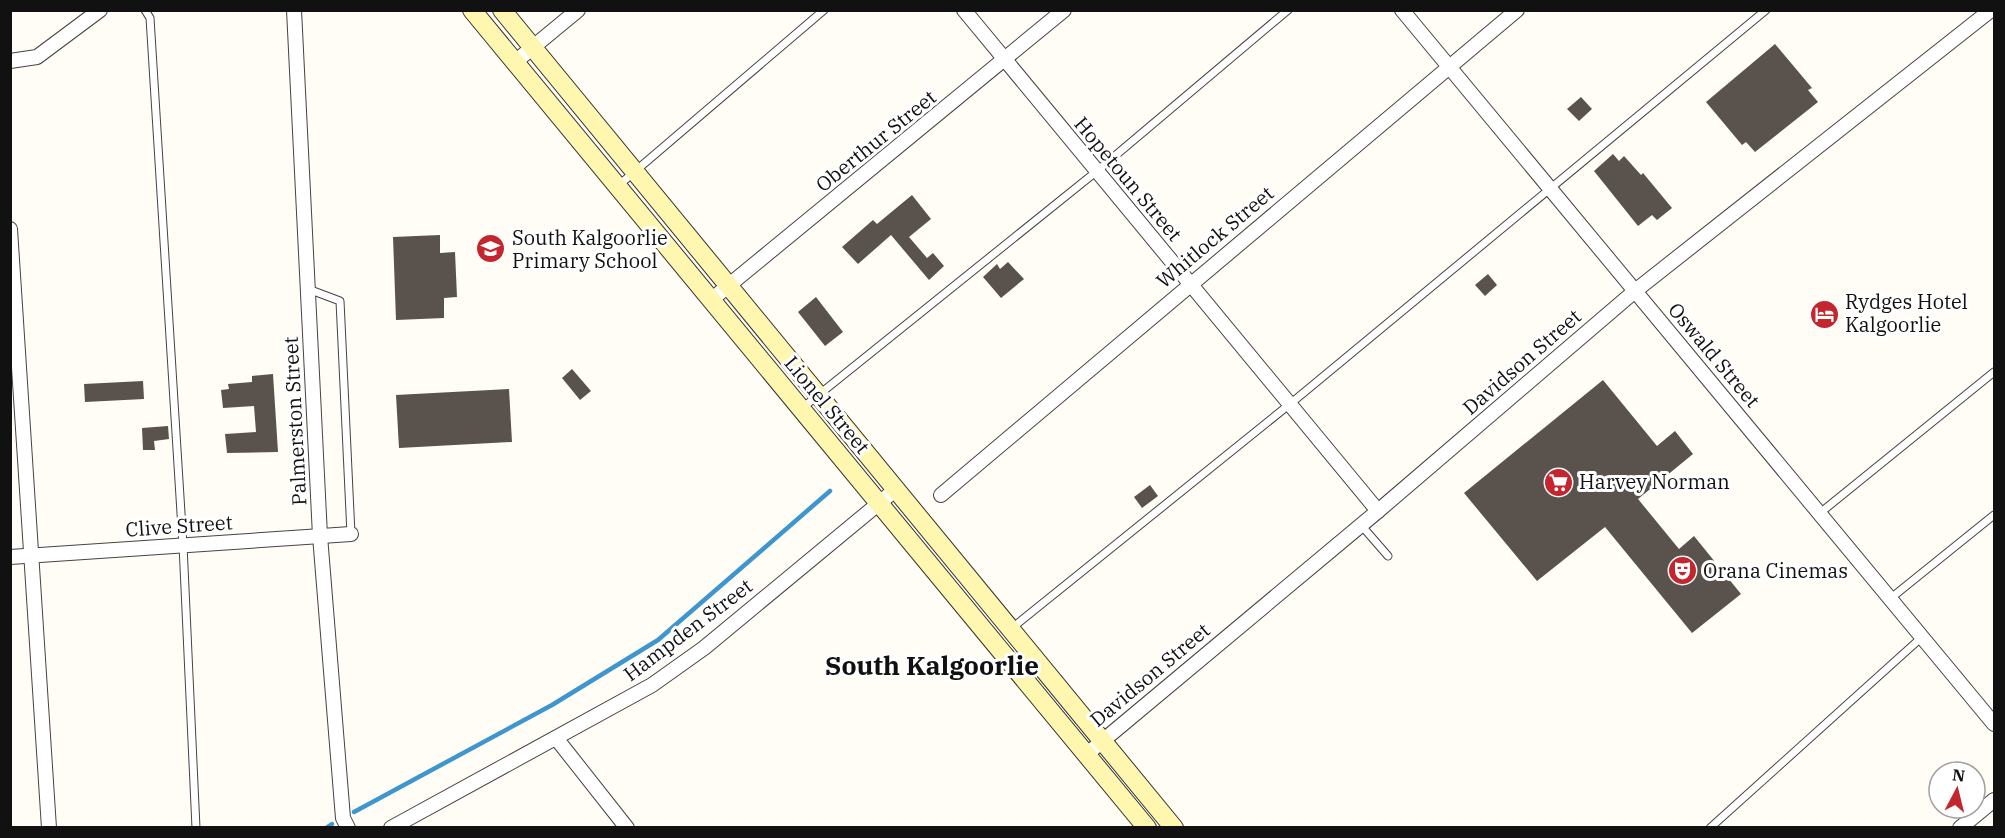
<svg xmlns="http://www.w3.org/2000/svg" width="2005" height="838" viewBox="0 0 2005 838" font-family="'IBM Plex Serif',serif">
<style>
.lines{fill:none;stroke-linecap:round;stroke-linejoin:round}
.stream{stroke:#3f96cf;stroke-width:4.5}
.building{fill:#5a524d}
.lane-casing{stroke:#444;stroke-width:9}
.street-casing{stroke:#444;stroke-width:16}
.secondary-casing{stroke:#333;stroke-width:20}
.lane{stroke:#fff;stroke-width:7}
.street{stroke:#fff;stroke-width:14}
.secondary{stroke:#fff6b0;stroke-width:18}
.labels{text-anchor:middle;stroke-width:6;stroke-linejoin:round;paint-order:stroke}
.street-label{font-size:20px;fill:#111;stroke:#fff}
.poi-label{font-size:20px;fill:#111;stroke:#fff;text-anchor:start}
.district-label{font-size:26px;font-weight:bold;fill:#111;stroke:#fff}
</style>
<rect width="100%" height="100%" fill="#fffdf5"/>
<g class="lines">
<g class="stream">
<polyline points="354,812 552,705 658,640 830,491"/>
<polyline points="326,828 332,824"/>
</g>
</g>
<g class="building">
<polygon points="1775,44 1812,88 1808,90 1818,102 1755,152 1746,142 1742,145 1706,102"/>
<polygon points="1581,97 1592,109 1579,121 1567,109"/>
<polygon points="1613,154 1619,161 1624,156 1641,175 1643,173 1672,208 1657,220 1652,215 1638,226 1594,171"/>
<polygon points="912,195 931,219 909,237 927,258 933,253 944,266 929,280 891,235 858,264 842,247 873,220 877,224"/>
<polygon points="440,235 440,253 455,252 457,297 444,298 444,318 396,320 393,237"/>
<polygon points="1008,262 1024,279 1001,298 983,277 997,264 1000,269"/>
<polygon points="1488,274 1497,285 1485,296 1475,285"/>
<polygon points="816,297 843,332 825,346 798,312"/>
<polygon points="572,369 591,391 580,400 562,378"/>
<polygon points="273,374 278,452 227,453 225,434 256,432 254,406 223,408 221,390 229,389 228,384 252,382 252,376"/>
<polygon points="1603,380 1657,446 1675,431 1693,454 1638,499 1679,549 1694,536 1741,594 1692,633 1605,527 1537,581 1464,493"/>
<polygon points="143,381 144,399 85,402 84,384"/>
<polygon points="509,389 512,442 399,448 396,395"/>
<polygon points="168,426 169,439 154,441 155,450 143,450 142,428"/>
<polygon points="1150,485 1158,496 1142,508 1134,497"/>
</g>
<g class="lines">
<defs>
<g id="lane">
<polyline points="145,10 150,18 183,545 196,828"/>
<polyline points="619,185 824,10"/>
<polyline points="308,289 340,301 351,534"/>
<polyline points="801,409 1097,171 1288,10"/>
<polyline points="1820,513 1994,372"/>
<polyline points="1361,525 1388,556"/>
<polyline points="1891,598 1994,515"/>
<polyline points="1012,628 1290,404 1766,10"/>
<polyline points="1710,828 1922,637"/>
</g>
<g id="street">
<polyline points="294,10 320,536 343,818 348,828"/>
<polyline points="964,10 1378,511"/>
<polyline points="1402,10 1994,724"/>
<polyline points="10,61 37,57 100,10"/>
<polyline points="515,62 578,10"/>
<polyline points="10,229 49,828"/>
<polyline points="711,300 1064,10"/>
<polyline points="941,495 1517,10"/>
<polyline points="10,557 351,534"/>
<polyline points="556,738 627,828"/>
<polyline points="1087,754 1378,511 1635,291 1991,10"/>
<polyline points="391,828 652,685 704,648 895,490"/>
<polyline points="1960,828 1994,800"/>
</g>
<g id="secondary">
<polyline points="472,10 1147,828"/>
<polyline points="502,10 1174,828"/>
</g>
</defs>
<use href="#lane" class="lane-casing"/>
<use href="#street" class="street-casing"/>
<use href="#secondary" class="secondary-casing"/>
<use href="#lane" class="lane"/>
<use href="#street" class="street"/>
<use href="#secondary" class="secondary"/>
</g>
<defs>
<symbol id="school-disc" viewBox="-11 -11 22 22"><circle r="9.5" fill="#c4262e" stroke="#fff"/><path d="M0-5L7-2L0 1L-7-2ZM-4 1L0 2.5L4 1V4Q0 6-4 4Z" fill="#fff"/></symbol>
<symbol id="hotel-disc" viewBox="-11 -11 22 22"><circle r="9.5" fill="#c4262e" stroke="#fff"/><path d="M-6-4.5h1.5V1H6V5H4.5V3h-9V5H-6ZM-4 0a1.8 1.8 0 1 1 3.6 0ZM.5 0V-2.5h3Q6-2.5 6 0Z" fill="#fff"/></symbol>
<symbol id="supermarket-disc" viewBox="-11 -11 22 22"><circle r="9.5" fill="#c4262e" stroke="#fff"/><path d="M-6-5.5h2.5l.6 2H6L4.5 2H-2.5L-4.4-4H-6ZM-1.5 3.2a1.3 1.3 0 1 0 .1 0ZM3 3.2a1.3 1.3 0 1 0 .1 0Z" fill="#fff"/></symbol>
<symbol id="theatre-disc" viewBox="-11 -11 22 22"><circle r="9.5" fill="#c4262e" stroke="#fff"/><path d="M-5-5.5Q0-4 5-5.5V0Q5 5 0 6Q-5 5-5 0ZM-3.3-2.5H-1v1.5H-3.3ZM1-2.5H3.3v1.5H1ZM-2.8 1Q0 5.5 2.8 1Z" fill="#fff"/></symbol>
</defs>
<g fill-rule="evenodd">
<use href="#school-disc" x="474" y="232" width="33" height="33"/>
<use href="#hotel-disc" x="1808" y="298" width="33" height="33"/>
<use href="#supermarket-disc" x="1542" y="466" width="33" height="33"/>
<use href="#theatre-disc" x="1666" y="554" width="33" height="33"/>
</g>
<g class="labels">
<g class="street-label">
<text transform="translate(876 141) rotate(-39)" y="7">Oberthur Street</text>
<text transform="translate(1128 179) rotate(50)" y="7">Hopetoun Street</text>
<text transform="translate(1215 237) rotate(-40)" y="7">Whitlock Street</text>
<text transform="translate(1714 355) rotate(50)" y="7">Oswald Street</text>
<text transform="translate(1522 362) rotate(-41)" y="7">Davidson Street</text>
<text transform="translate(827 405) rotate(50)" y="7">Lionel Street</text>
<text transform="translate(295 421) rotate(-93)" y="7">Palmerston Street</text>
<text transform="translate(179 526) rotate(-4)" y="7">Clive Street</text>
<text transform="translate(688 630) rotate(-37)" y="7">Hampden Street</text>
<text transform="translate(1150 675) rotate(-40)" y="7">Davidson Street</text>
</g>
<g class="poi-label">
<text x="512" y="245">South Kalgoorlie<tspan x="512" dy="23">Primary School</tspan></text>
<text x="1845" y="309">Rydges Hotel<tspan x="1845" dy="23">Kalgoorlie</tspan></text>
<text x="1579" y="489">Harvey Norman</text>
<text x="1703" y="578">Orana Cinemas</text>
</g>
<g class="district-label">
<text x="932" y="675">South Kalgoorlie</text>
</g>
</g>
<rect width="2005" height="838" fill="none" stroke="#111111" stroke-width="24"/>
<g transform="translate(1957 790) rotate(7)"><circle r="28" fill="#ffffff" stroke="#a0a0a0" stroke-width="1.5"/>
<path d="M0-4.5L10 22L0 15L-10 22Z" fill="#c4262e"/>
<text y="-9" font-size="16" font-weight="bold" text-anchor="middle" fill="#111111">N</text>
</g>
</svg>
